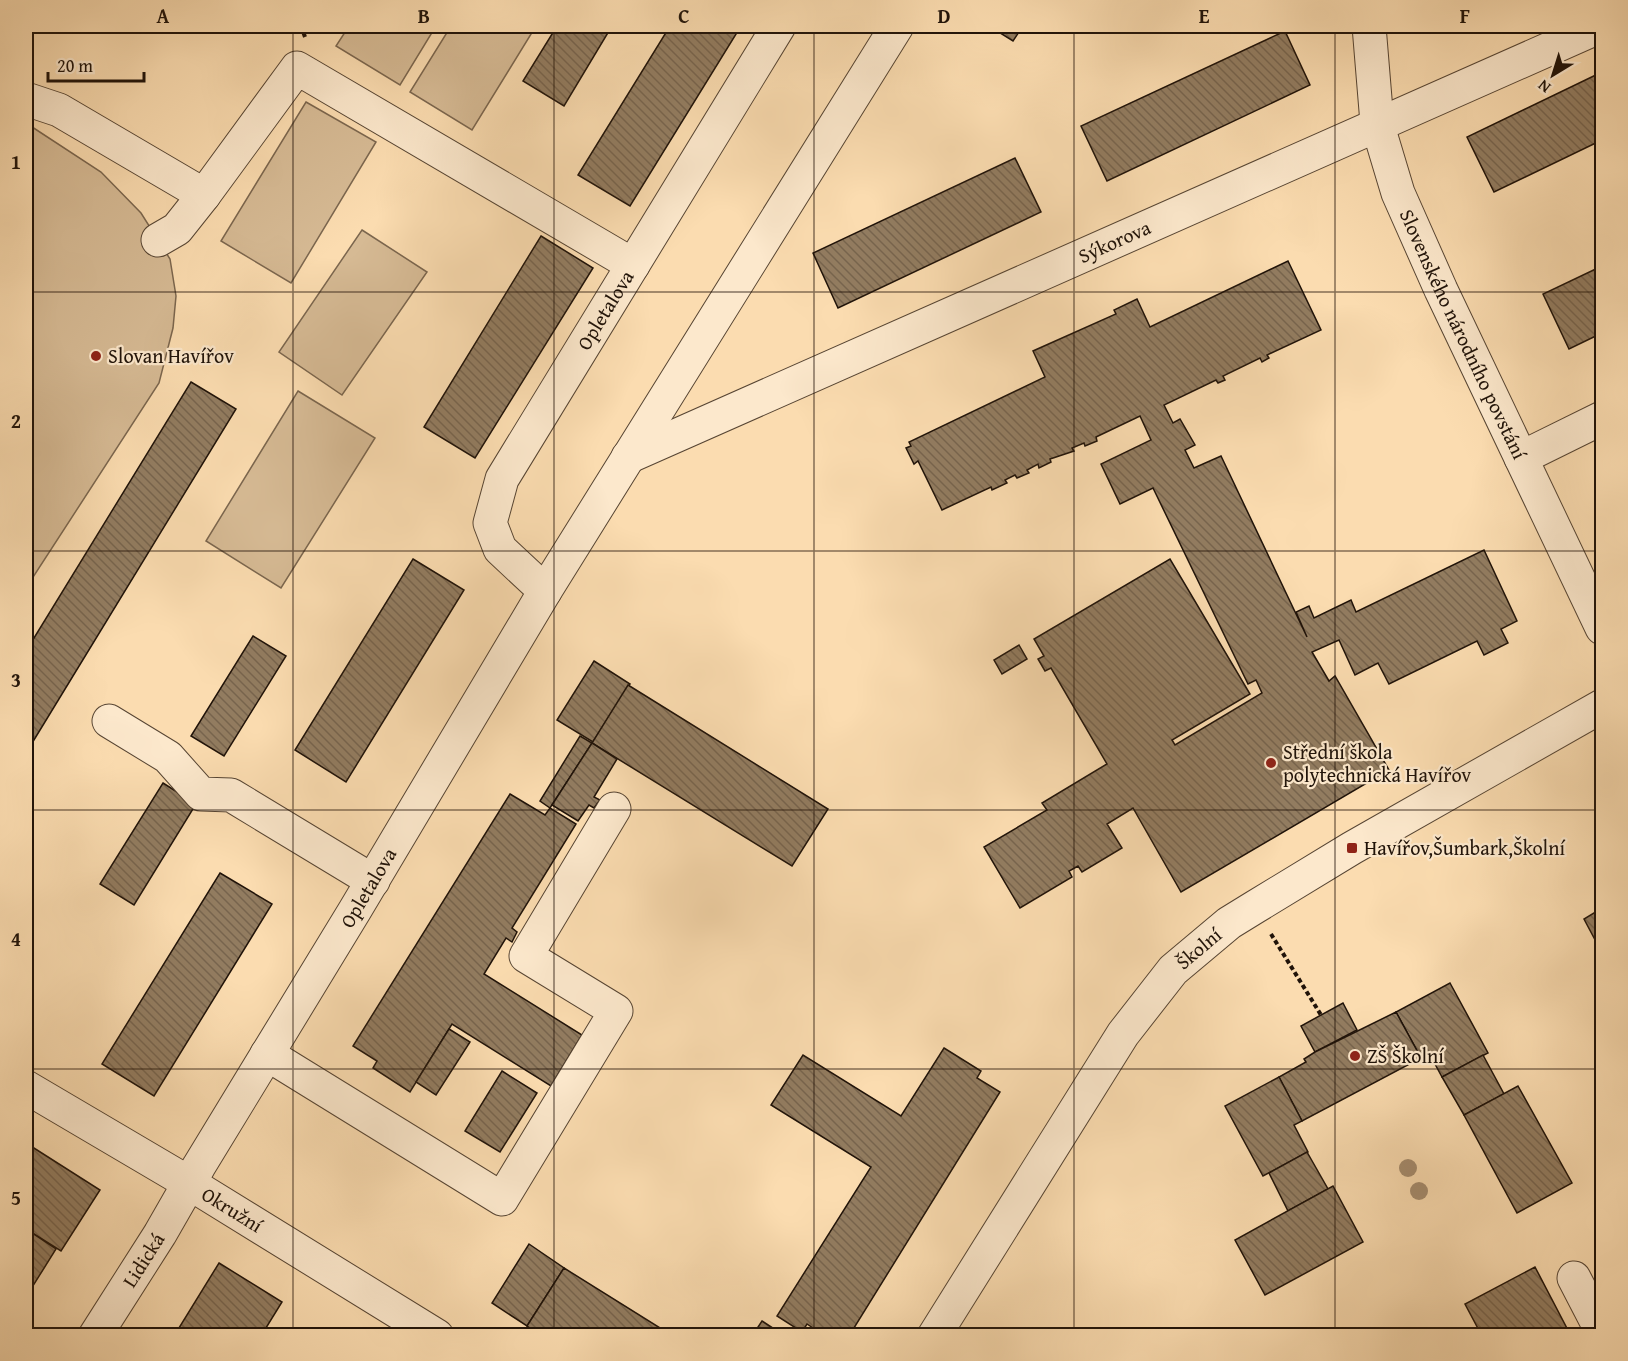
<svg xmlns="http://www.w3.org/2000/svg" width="1628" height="1361" viewBox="0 0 1628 1361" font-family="'Gentium Book Plus',serif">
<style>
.grass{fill:#d6ba94;stroke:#7b664e;stroke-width:1.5}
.building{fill:url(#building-back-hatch);stroke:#201309;stroke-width:1.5}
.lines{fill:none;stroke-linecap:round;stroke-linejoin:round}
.minor-casing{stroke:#574533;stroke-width:35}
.path{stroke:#201309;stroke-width:4;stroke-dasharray:4.5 3;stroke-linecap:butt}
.minor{stroke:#fce8cc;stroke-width:33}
.tree{fill:#a68d6f}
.grid{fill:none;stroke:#201309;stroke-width:1.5;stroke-opacity:0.55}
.poi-dot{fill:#8f2418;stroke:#fce8cc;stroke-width:2}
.labels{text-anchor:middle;stroke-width:4.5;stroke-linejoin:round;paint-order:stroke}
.street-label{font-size:20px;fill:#201309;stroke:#fce8cc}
.poi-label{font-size:20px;fill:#201309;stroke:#fce8cc;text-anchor:start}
.neatline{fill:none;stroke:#201309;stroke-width:2}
.grid-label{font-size:20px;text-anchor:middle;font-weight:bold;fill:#201309}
</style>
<defs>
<pattern id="building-back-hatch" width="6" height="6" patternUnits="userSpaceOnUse" patternTransform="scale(1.5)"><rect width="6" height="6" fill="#927c60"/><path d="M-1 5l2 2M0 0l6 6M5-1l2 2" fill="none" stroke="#77644d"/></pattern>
</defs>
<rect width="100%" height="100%" fill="#fbdcb0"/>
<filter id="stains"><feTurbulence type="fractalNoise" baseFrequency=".00333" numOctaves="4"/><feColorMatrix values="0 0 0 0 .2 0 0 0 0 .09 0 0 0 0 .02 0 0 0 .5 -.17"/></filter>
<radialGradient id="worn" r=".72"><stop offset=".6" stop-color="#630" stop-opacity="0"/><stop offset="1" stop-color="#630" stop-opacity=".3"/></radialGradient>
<g class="grass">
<polygon points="349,26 436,26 400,85 336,46"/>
<polygon points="451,26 536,26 472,130 410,92"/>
<polygon points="306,102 376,142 291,283 221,241"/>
<polygon points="26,123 101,172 141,213 170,259 176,296 173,328 159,383 26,588"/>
<polygon points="362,230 427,272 342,395 279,352"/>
<polygon points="298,391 375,438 281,588 206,541"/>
</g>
<g class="building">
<polygon points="557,26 612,26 564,106 523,81"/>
<polygon points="670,26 741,26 630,206 578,175"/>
<polygon points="989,26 1023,26 1013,41"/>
<polygon points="1285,31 1310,85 1107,181 1081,126"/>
<polygon points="1602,72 1602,140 1494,192 1467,137"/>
<polygon points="1015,158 1041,212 838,308 813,253"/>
<polygon points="541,236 593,268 475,458 424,427"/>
<polygon points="1288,261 1321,330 1267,355 1269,358 1262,362 1260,358 1223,376 1225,380 1218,383 1216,380 1164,405 1173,423 1180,419 1195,445 1185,450 1194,468 1221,456 1307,637 1296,612 1309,606 1314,618 1351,600 1356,612 1484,550 1517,621 1501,629 1508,643 1484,655 1477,641 1389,684 1378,663 1355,675 1339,640 1312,652 1329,681 1335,676 1389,770 1181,892 1133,808 1107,824 1122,848 1082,872 1078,866 1071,870 1069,871 1072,877 1020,908 984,847 1047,810 1042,803 1107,764 1051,668 1045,671 1038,659 1044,656 1034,639 1170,559 1250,694 1172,740 1175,745 1262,693 1256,680 1248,684 1153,488 1120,504 1101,464 1151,440 1140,416 1096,437 1097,441 1085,446 1084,443 1072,448 1074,451 1050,459 1051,462 1039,468 1038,464 1027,470 1029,473 1017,478 1015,475 1005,480 1007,483 992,490 991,487 942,510 918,461 914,464 906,448 911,446 909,442 1045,377 1033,351 1116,314 1114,310 1137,299 1150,327"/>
<polygon points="1602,266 1602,333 1569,349 1543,294"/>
<polygon points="191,382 236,409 26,753 26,651"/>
<polygon points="413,559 464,590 346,782 295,750"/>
<polygon points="253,636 286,656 224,756 191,736"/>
<polygon points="1019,645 1027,659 1002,674 994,660"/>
<polygon points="594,661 630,684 593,742 557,720"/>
<polygon points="628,685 828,809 792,866 592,743"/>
<polygon points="580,736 592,743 550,808 540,801"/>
<polygon points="592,743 617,759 594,797 600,800 594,808 589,805 578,821 552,805"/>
<polygon points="163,783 196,804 134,905 100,884"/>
<polygon points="510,794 545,815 550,808 576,824 512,928 517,932 512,942 506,938 484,974 582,1035 551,1086 452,1024 410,1092 373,1068 377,1061 353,1046"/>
<polygon points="220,873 272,904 154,1096 102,1064"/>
<polygon points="1602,908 1602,953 1584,919"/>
<polygon points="1450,983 1488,1053 1442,1077 1429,1053 1421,1058 1396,1012"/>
<polygon points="1343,1003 1357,1030 1315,1052 1301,1026"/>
<polygon points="1396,1012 1421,1058 1302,1121 1279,1077 1306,1062 1304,1059 1315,1052"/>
<polygon points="449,1029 470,1042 436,1095 416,1082"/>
<polygon points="944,1048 981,1071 977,1078 1000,1092 849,1336 825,1336 807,1324 802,1332 777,1316 871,1167 771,1105 803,1055 901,1116"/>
<polygon points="1483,1055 1504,1094 1464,1115 1442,1077"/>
<polygon points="502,1071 537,1093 500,1152 465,1131"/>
<polygon points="1279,1077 1302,1121 1294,1125 1308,1152 1263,1176 1225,1106"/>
<polygon points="1518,1086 1572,1183 1517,1213 1464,1115"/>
<polygon points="26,1143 100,1190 61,1251 26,1229"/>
<polygon points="1307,1152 1328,1189 1288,1211 1269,1173"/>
<polygon points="1333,1186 1363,1242 1265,1295 1235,1240"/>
<polygon points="26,1229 56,1249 26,1297"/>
<polygon points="529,1244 564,1268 527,1326 492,1303"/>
<polygon points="219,1263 282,1302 261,1336 174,1336"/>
<polygon points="1535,1267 1571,1336 1482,1336 1465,1304"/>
<polygon points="564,1268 673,1336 542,1336 527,1326"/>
<polygon points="762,1321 785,1336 752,1336"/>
</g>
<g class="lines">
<defs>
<g id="minor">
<path id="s1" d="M1369,26L1377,123L1398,193L1441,290L1602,628"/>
<polyline points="26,99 59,110 204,195 297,68 633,265"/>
<polyline points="158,240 177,229 204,195"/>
<path id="s2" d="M628,457L1601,26"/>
<polyline points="1521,458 1602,418"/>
<path id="s3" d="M545,591L500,549L490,523L502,479L779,26"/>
<polyline points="109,721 168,757 201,794 231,795 373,881"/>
<polyline points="267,1054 502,1199 616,1011 526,956 614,809"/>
<path id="s4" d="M26,1087L189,1183L437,1336"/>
<polyline points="1574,1278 1602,1332"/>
<path id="s5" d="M95,1336L160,1234L199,1166L355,910L545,591L897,26"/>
<path id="s6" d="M934,1336L1123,1034L1173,970L1229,923L1255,907L1352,848L1602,706"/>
</g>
</defs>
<use href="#minor" class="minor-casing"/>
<g class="path">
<polyline points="301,26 305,37"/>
<polyline points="1271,934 1321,1015"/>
</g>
<use href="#minor" class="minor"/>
</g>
<g class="tree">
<circle cx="1408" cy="1168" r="9"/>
<circle cx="1419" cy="1191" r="9"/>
</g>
<path class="grid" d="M293,26V1336M554,26V1336M814,26V1336M1074,26V1336M1335,26V1336M26,292H1602M26,551H1602M26,810H1602M26,1069H1602"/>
<g class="poi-dot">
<circle cx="96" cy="356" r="6"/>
<circle cx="1271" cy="763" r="6"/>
<rect x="1346" y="842" width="12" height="12" rx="3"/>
<circle cx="1355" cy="1056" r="6"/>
</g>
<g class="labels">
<g class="street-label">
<text dy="7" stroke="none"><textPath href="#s2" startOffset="532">Sýkorova</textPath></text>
<text dy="7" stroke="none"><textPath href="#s3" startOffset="333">Opletalova</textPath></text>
<text dy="7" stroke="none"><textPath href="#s1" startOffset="326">Slovenského národního povstání</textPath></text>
<text dy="7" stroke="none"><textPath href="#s5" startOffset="525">Opletalova</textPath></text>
<text dy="7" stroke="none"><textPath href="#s6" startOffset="471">Školní</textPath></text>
<text dy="7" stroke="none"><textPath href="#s4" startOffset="240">Okružní</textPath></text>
<text dy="7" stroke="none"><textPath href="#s5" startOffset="90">Lidická</textPath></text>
</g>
<g class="poi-label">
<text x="108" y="363">Slovan Havířov</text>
<text x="1283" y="759">Střední škola<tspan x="1283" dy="23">polytechnická Havířov</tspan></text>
<text x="1364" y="855">Havířov,Šumbark,Školní</text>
<text x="1367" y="1063">ZŠ Školní</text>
</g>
</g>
<rect width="1628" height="1361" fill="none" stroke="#fbdcb0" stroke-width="66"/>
<g transform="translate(1553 75) rotate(218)" stroke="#fce8cc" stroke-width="4.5" paint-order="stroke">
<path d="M0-4.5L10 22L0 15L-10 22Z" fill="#201309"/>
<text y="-9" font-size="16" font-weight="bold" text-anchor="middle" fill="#201309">N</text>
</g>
<path d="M48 72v9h96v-9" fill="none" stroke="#201309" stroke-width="3"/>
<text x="57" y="72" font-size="18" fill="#201309" stroke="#fce8cc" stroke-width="4.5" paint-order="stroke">20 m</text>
<rect x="33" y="33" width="1562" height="1295" class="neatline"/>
<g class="grid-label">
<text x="163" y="23">A</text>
<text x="424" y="23">B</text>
<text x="684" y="23">C</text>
<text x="944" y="23">D</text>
<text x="1204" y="23">E</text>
<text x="1465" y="23">F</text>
<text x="16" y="169">1</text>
<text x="16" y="428">2</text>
<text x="16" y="687">3</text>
<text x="16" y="946">4</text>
<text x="16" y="1205">5</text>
</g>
<rect width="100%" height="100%" filter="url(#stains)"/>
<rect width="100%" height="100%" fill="url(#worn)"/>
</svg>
